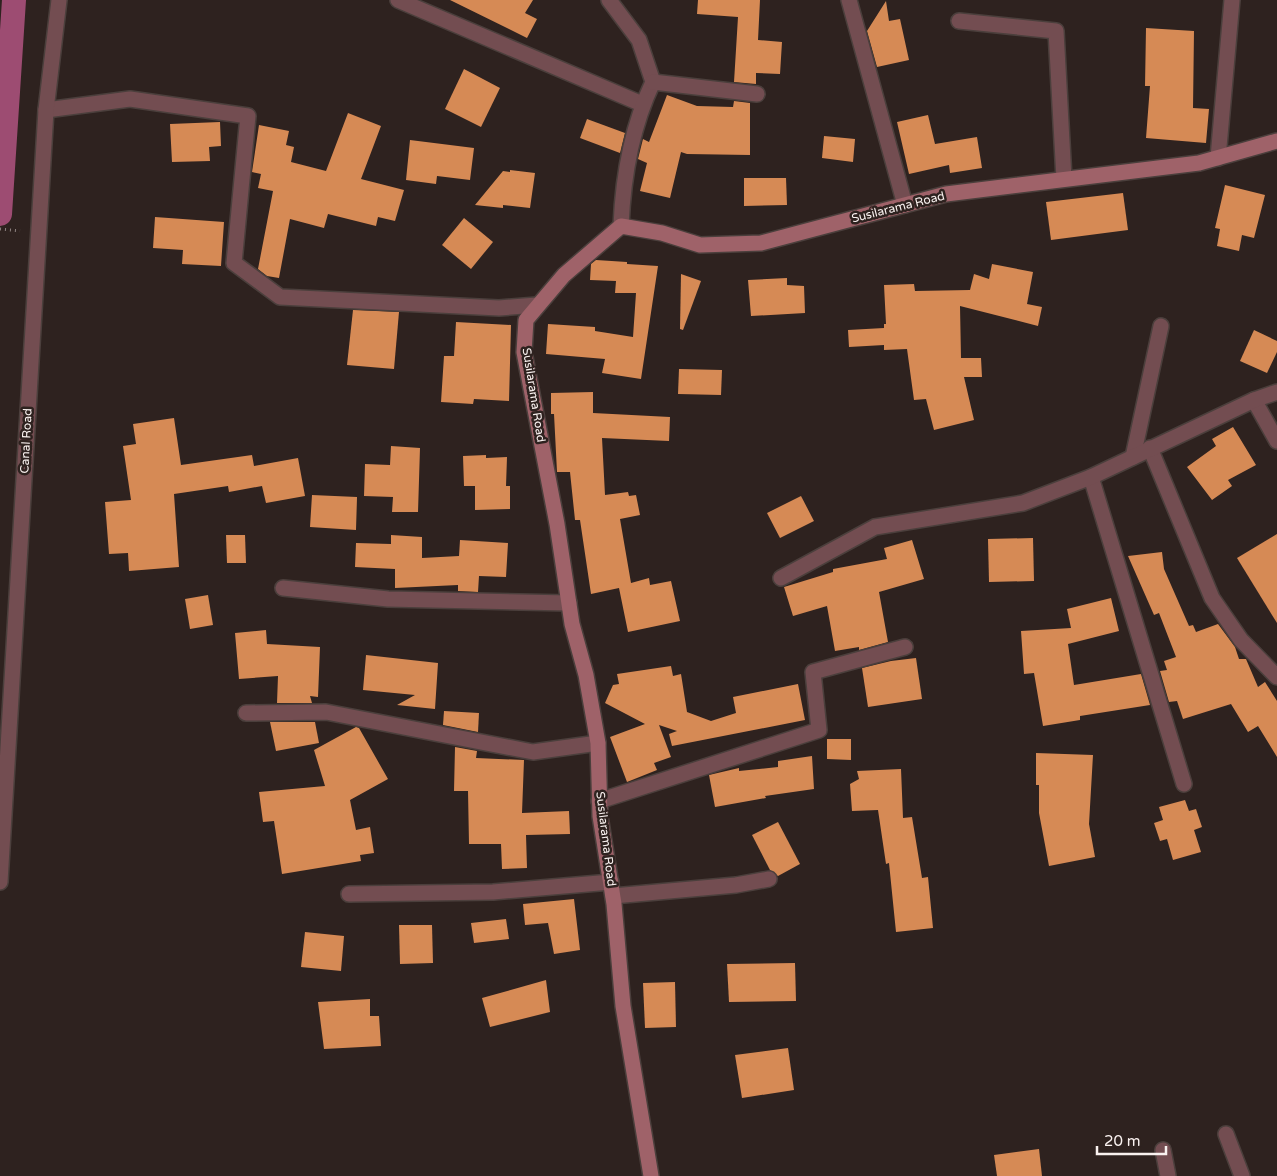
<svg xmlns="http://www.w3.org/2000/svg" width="1277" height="1176" viewBox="0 0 1277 1176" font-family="'Varela Round',sans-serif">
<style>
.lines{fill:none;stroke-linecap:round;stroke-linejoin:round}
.canal{stroke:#9d4c72;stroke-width:24}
.building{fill:#d68a55}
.street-casing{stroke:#4b3f3c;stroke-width:18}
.secondary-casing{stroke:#4b3f3c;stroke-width:18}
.path{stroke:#8e8381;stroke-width:3;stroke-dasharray:1 4;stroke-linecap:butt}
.street{stroke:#734d51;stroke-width:15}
.secondary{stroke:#9f6269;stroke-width:15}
.labels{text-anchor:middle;stroke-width:5;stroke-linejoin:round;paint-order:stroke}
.street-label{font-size:12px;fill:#faf2f0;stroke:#2e221f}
</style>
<rect width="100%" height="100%" fill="#2e221f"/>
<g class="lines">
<polyline class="canal" points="0,214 14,0"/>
</g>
<g class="building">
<polygon points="450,0 533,0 525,13 537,19 527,38"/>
<polygon points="698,0 760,0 758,40 782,42 780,74 756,73 756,84 734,82 738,17 697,14"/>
<polygon points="886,1 889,21 900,19 909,60 877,67 867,31"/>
<polygon points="1146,28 1194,31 1193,108 1209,109 1206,143 1146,138 1150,86 1145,86"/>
<polygon points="464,69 500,88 481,127 445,109"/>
<polygon points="667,95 697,106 733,107 734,101 750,103 750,155 687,154 681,152 670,198 640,191 647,163 638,159 643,139 649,142"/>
<polygon points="348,113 381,126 361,179 404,190 395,221 378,217 376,226 328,214 324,228 290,219 279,278 267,276 258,269 273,191 258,188 261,174 252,172 259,125 289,131 286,145 294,147 291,162 326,171"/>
<polygon points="928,115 935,144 977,137 982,168 950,173 949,165 909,174 897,122"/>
<polygon points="587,119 625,133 620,153 580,138"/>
<polygon points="220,122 221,146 209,147 210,161 172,162 170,124"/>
<polygon points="824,136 855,139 853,162 822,158"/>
<polygon points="410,140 474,148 470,180 437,176 436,184 406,180"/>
<polygon points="510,170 535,173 530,208 503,205 503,208 475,205 503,171 510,172"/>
<polygon points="744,178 786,178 787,205 744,206"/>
<polygon points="1225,185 1265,195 1254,238 1242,235 1239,251 1217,246 1220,229 1215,228"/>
<polygon points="1123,193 1128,230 1051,240 1046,202"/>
<polygon points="155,217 224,222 221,266 182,264 183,250 153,248"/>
<polygon points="464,218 493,242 471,269 442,245"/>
<polygon points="596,260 627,262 627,264 658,266 641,379 602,373 605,359 546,354 548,324 595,327 595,331 633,337 636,293 615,293 616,281 590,280 591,264"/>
<polygon points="992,264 1033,272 1027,304 1042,307 1038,326 960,306 961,358 981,358 982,377 964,377 974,420 934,430 926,399 914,400 907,349 884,350 884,345 849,347 848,330 884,328 884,324 886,324 884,285 914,284 915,291 970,290 974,274 989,279"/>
<polygon points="681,274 701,281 683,330 680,329"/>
<polygon points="787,278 787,285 804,286 805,313 751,316 748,280"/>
<polygon points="353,310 399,312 394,369 347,365"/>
<polygon points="456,322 511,325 509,401 474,399 473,404 441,402 444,356 454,356"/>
<polygon points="1254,330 1277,341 1277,352 1267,373 1240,361"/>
<polygon points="679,369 722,370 721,395 678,394"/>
<polygon points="593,392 593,413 670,417 669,441 602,438 605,495 628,492 629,496 636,495 640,515 620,519 631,583 649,578 650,585 671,581 680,621 628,632 619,588 591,594 580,520 575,520 570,472 557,472 554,414 551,414 551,393"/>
<polygon points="174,418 181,465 252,455 254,466 298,458 305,496 266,503 262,486 229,492 228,486 174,494 179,567 129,571 128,553 109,554 105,502 131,500 123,446 136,444 133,424"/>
<polygon points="1233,427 1256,465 1228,480 1232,486 1212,500 1187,467 1216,446 1212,439"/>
<polygon points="391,446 420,448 418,512 392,512 393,497 364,496 365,464 390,465"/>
<polygon points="486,455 486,458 507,457 506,486 510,486 510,509 475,510 475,486 464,486 463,456"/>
<polygon points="312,495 357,497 356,530 310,527"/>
<polygon points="801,496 814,521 780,538 767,513"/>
<polygon points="1277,534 1277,623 1237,558"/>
<polygon points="226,535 245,535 246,563 227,563"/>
<polygon points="391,535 422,537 422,558 459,556 460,540 508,543 506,577 479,576 478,592 458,591 458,585 395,588 395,569 355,567 356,543 391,544"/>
<polygon points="1033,538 1034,581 989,582 988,539"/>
<polygon points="912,540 924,579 879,592 888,642 859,650 859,647 835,651 827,606 793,616 784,587 833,572 833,569 887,559 884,548"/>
<polygon points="1162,552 1164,569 1189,626 1193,625 1196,632 1218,624 1235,647 1239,659 1246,659 1258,687 1265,682 1277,701 1277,757 1258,726 1248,732 1231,704 1183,719 1177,701 1169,702 1160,671 1167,670 1164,661 1176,657 1159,613 1154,615 1128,556"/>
<polygon points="208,595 213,625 190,629 185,599"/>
<polygon points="1111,598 1119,631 1068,644 1074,685 1141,674 1150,705 1080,716 1080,720 1043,726 1034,673 1024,674 1021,631 1071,628 1067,609"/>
<polygon points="266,630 267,644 320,647 318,697 310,696 312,703 277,703 278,676 239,679 235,633"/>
<polygon points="366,655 438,663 435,709 397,705 415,695 363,690"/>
<polygon points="916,658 922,699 868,707 862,668 891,661"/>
<polygon points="671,666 673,676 681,674 687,712 711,721 736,713 733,697 798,684 805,720 672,746 669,734 677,731 659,725 671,757 654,763 657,770 627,782 610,737 645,724 605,703 613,685 619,684 617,674"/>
<polygon points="444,711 479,713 478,732 443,725"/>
<polygon points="270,722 315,722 319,743 276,751"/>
<polygon points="356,727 359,728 388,779 350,800 356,830 370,827 374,853 360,855 361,861 282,874 274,821 263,822 259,792 325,786 314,750"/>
<polygon points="827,739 851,739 851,760 827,759"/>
<polygon points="455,747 477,751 476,758 524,760 522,813 569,811 570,834 526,835 527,868 502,869 501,844 469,844 468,791 454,791"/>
<polygon points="1036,753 1093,755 1089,824 1095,857 1049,866 1039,813 1039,785 1036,785"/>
<polygon points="812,756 814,789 765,796 766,798 715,807 709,775 739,768 739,771 778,767 778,761"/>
<polygon points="901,769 903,818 912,817 922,878 928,877 933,928 896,932 889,863 886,864 878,810 852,811 850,784 859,779 857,771"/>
<polygon points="1185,800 1189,811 1196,809 1202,827 1194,830 1201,852 1173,860 1167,839 1160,841 1154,823 1163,820 1159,807"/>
<polygon points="778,822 800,864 778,876 770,870 752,835"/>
<polygon points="574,899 580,950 554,954 548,923 525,925 523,904"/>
<polygon points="506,919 509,939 474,943 471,923"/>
<polygon points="399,925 432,925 433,963 400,964"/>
<polygon points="305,932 344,936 341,971 301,967"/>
<polygon points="795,963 796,1001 729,1002 727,964"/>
<polygon points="546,980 550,1012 490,1027 482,998"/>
<polygon points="675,982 676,1027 645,1028 643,983"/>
<polygon points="370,999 370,1016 379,1016 381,1046 324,1049 318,1002"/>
<polygon points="788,1048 794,1090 742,1098 735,1055"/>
<polygon points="1039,1149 1042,1176 997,1176 994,1155"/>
</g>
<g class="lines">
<defs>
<g id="street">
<polyline points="398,0 642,104"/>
<path d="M609,0L639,40L653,82C632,126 623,177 621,226"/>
<polyline points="849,0 905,205"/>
<polyline points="959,21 1056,31 1064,179"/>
<polyline points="653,82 757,94"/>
<polyline points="46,110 130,99 248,116 234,263 280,297 499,308 537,305"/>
<polyline points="1218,158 1232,0"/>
<polyline points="1254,400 1277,441"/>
<polyline points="1150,448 1212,598 1241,640 1277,677"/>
<polyline points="1133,457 1161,326"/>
<polyline points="1091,477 1184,784"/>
<polyline points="781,578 875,527 1023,503 1091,477 1254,400 1277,392"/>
<polyline points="283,588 388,599 569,603"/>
<polyline points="246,713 326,712 533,752 598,743"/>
<polyline points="599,801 819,730 813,672 905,647"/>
<polyline points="0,882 46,110 59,0"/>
<polyline points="349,894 493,892 611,882"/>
<polyline points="613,896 736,885 769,879"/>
<polyline points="1226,1134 1242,1176"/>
<polyline points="1163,1150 1168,1176"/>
</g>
<polyline id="secondary" points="651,1176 623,1006 614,904 600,816 598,743 586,675 572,624 557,524 524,352 526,320 564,275 621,226 662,233 700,245 761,243 946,194 1199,163 1277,141"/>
</defs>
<use href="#street" class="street-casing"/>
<use href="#secondary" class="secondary-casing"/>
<polyline class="path" points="0,229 20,231"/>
<use href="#street" class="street"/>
<use href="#secondary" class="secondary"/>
</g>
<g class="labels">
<g class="street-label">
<text transform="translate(898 207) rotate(-14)" y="4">Susilarama Road</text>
<text transform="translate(534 395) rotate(81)" y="4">Susilarama Road</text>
<text transform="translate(26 441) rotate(-87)" y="4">Canal Road</text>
<text transform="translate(606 839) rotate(83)" y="4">Susilarama Road</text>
</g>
</g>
<path d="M1097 1146v8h69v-8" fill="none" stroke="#faf2f0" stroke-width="2.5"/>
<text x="1104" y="1146" font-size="15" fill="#faf2f0" stroke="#2e221f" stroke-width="4" paint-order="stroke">20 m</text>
</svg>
